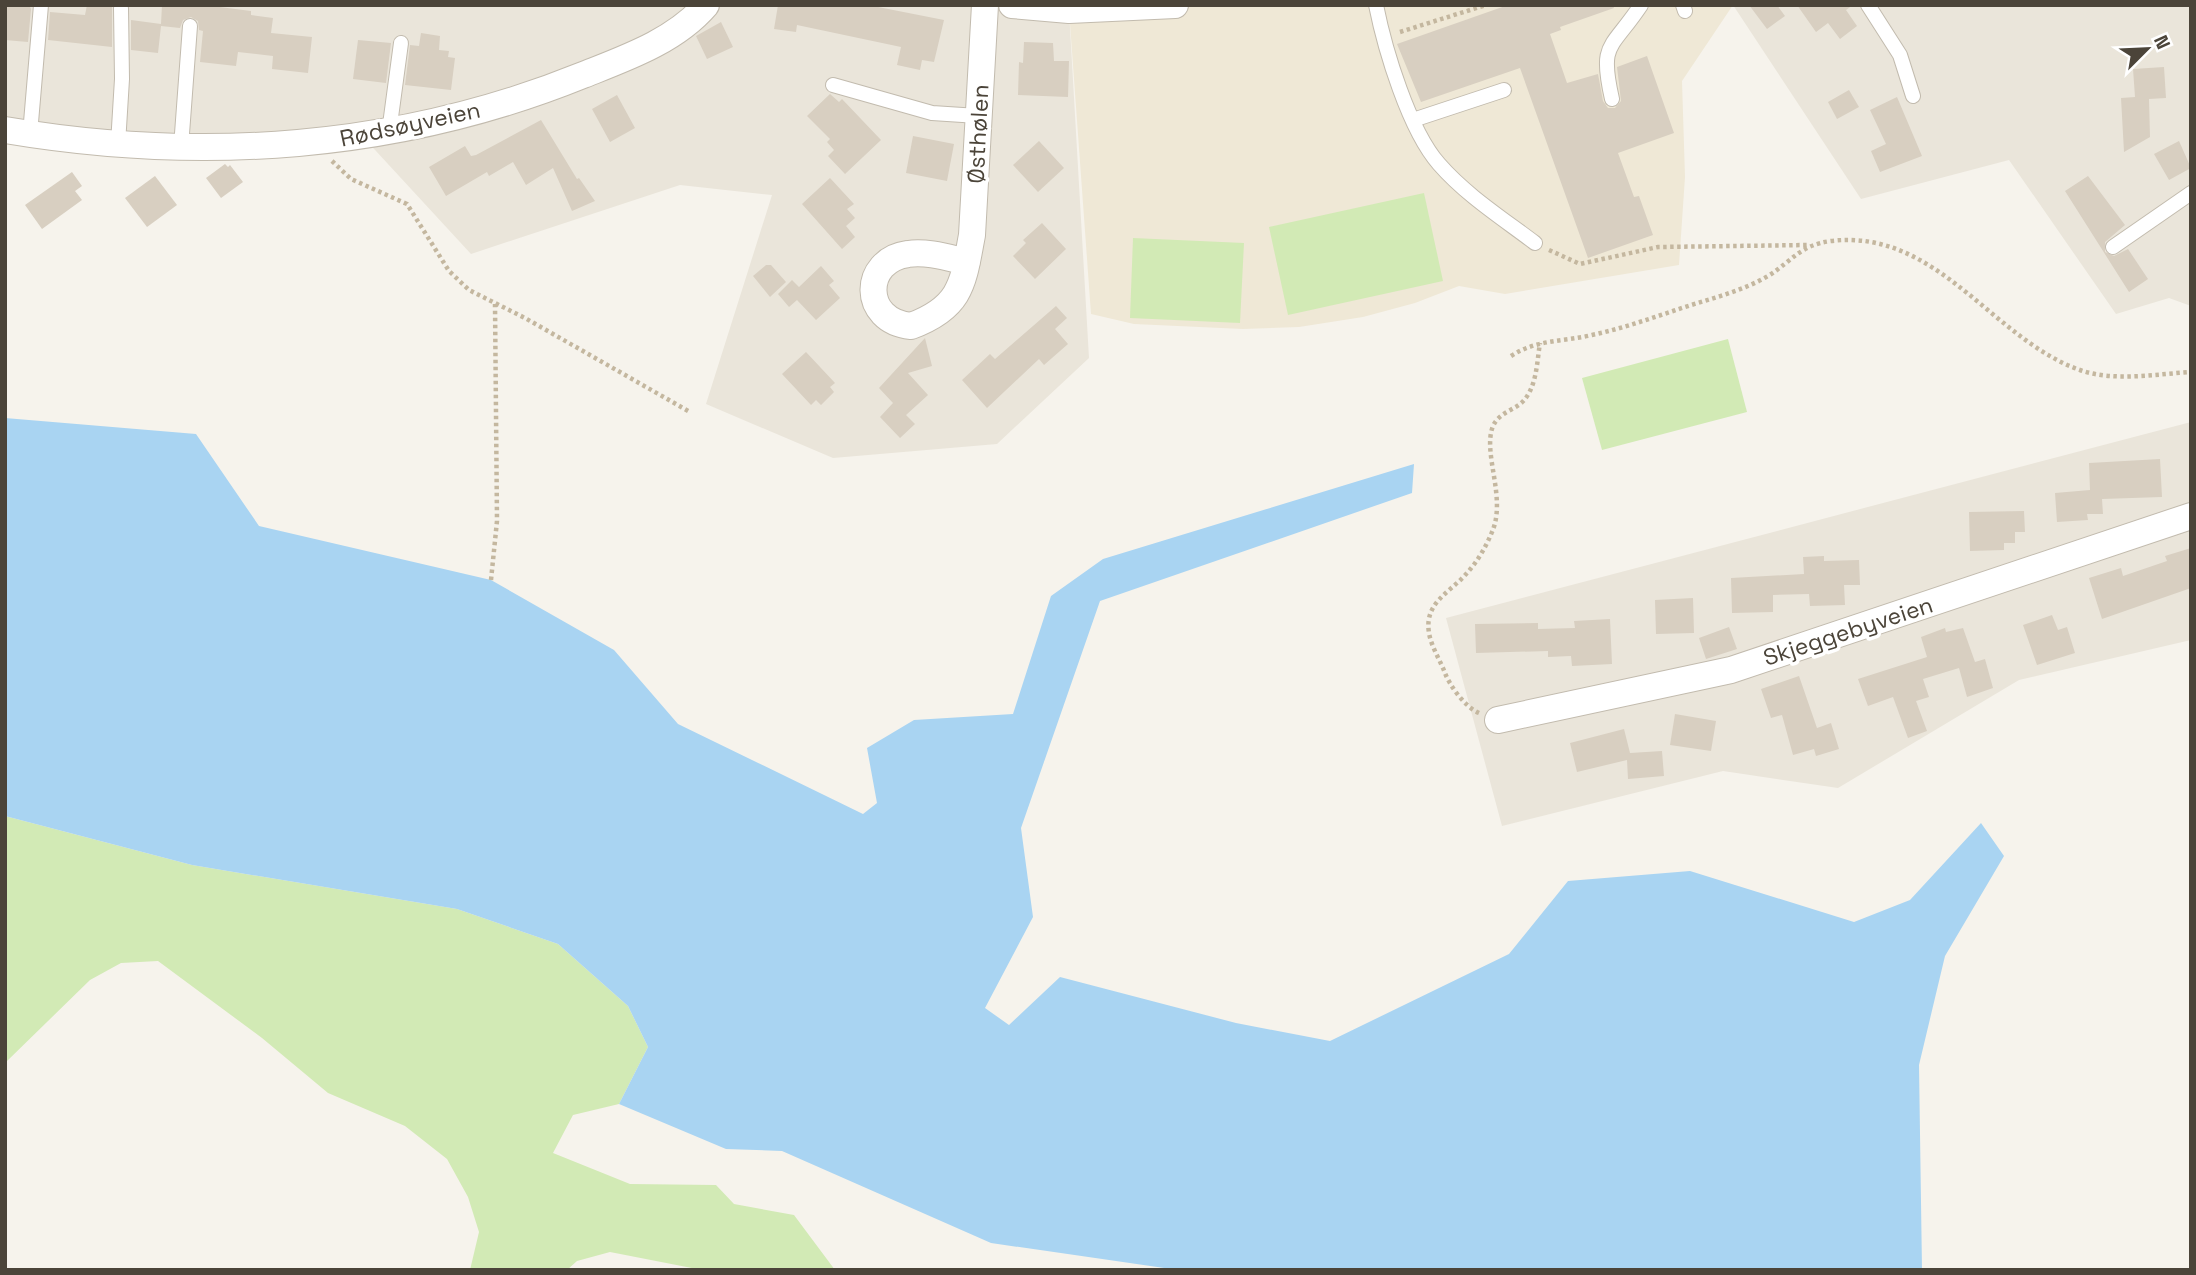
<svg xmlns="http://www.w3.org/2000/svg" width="2196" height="1275" viewBox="0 0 2196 1275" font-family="'Space Grotesk',sans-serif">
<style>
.residential{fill:#eae5da}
.education{fill:#efe8d6}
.green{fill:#d2eab5}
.water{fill:#a9d4f2}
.building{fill:#d8cfc1}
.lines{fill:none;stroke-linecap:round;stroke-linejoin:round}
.lane-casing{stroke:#c2bbae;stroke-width:16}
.street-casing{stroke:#c2bbae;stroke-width:28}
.path{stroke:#c4b79f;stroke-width:4.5;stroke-dasharray:3.5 3.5;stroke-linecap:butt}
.lane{stroke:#fff;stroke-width:14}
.street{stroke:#fff;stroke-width:26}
.labels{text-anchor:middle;stroke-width:7;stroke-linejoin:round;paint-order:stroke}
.street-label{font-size:23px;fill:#4b4439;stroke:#fff}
</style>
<rect width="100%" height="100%" fill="#f6f3ec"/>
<g class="residential">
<polygon points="5,5 1174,5 1069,11 1089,358 997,444 833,458 706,404 772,195 680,185 471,254 364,138 5,130"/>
<polygon points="1733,5 2191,5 2191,306 2169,298 2116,314 2009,160 1861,199"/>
<polygon points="2191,422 2191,640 2019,680 1838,788 1723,771 1502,826 1446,618"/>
</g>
<polygon class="education" points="1174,5 1733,5 1682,81 1685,177 1679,265 1505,294 1459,286 1415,303 1363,317 1299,327 1243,329 1134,324 1091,314 1069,10"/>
<g class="green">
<polygon points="1424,193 1443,281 1288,315 1269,227"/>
<polygon points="1133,238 1244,243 1240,323 1130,318"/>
<polygon points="1728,339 1747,412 1602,450 1582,378"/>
<polygon points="5,816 192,865 457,909 558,944 628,1006 648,1047 619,1104 573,1115 553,1153 630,1184 716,1185 734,1204 794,1215 835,1270 702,1270 610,1252 577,1261 567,1270 470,1270 479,1232 468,1197 447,1159 405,1126 328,1093 262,1038 158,961 121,963 90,980 5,1063"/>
</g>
<polygon class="water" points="5,418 196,434 259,526 491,580 614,650 678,724 863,814 877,803 867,748 914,720 1013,714 1051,596 1103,559 1414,464 1412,493 1100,601 1021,828 1033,917 985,1008 1009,1025 1060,977 1236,1023 1330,1041 1509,954 1568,881 1690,871 1854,922 1910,900 1981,823 2004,856 1945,956 1919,1065 1922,1270 1178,1270 991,1243 782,1151 726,1149 619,1104 648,1047 628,1006 558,944 457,909 192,865 5,816"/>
<g class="building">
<polygon points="5,5 29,5 31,9 28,42 5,40"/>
<polygon points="87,5 112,5 112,47 48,40 50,12 85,15"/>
<polygon points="162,5 204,5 251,11 251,15 273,18 271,33 312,37 308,73 272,69 273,56 238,52 236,66 200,62 203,31 199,30 198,21 191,17 183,20 180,28 161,26 158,53 131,50 131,20 161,24"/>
<polygon points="778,5 868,5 944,20 934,62 922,60 920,70 897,65 901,47 797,25 796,32 774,29"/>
<polygon points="1508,5 1613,5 1614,8 1560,27 1561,30 1550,34 1567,83 1598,74 1603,101 1608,108 1615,108 1621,101 1617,67 1647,56 1674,133 1618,153 1634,197 1639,196 1653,235 1588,258 1520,68 1421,102 1397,44"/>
<polygon points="1749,5 1777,5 1785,16 1767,29"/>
<polygon points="1797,5 1853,5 1846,10 1857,26 1840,39 1828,23 1816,32"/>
<polygon points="721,22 733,47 707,59 696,36"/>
<polygon points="421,33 440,36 439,50 449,51 448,57 455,58 451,90 405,85 410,45 419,46"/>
<polygon points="358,40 391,43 386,83 353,79"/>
<polygon points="1024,42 1053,43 1054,61 1069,61 1068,97 1018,95 1019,62 1023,63"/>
<polygon points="2164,67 2166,98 2149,99 2150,137 2124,152 2121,98 2135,97 2133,69"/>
<polygon points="1849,90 1859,107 1837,119 1828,102"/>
<polygon points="830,94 839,102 842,99 881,140 845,174 828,156 834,150 827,142 830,139 807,116"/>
<polygon points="617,95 635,128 610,142 592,109"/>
<polygon points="1897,97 1922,156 1880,172 1871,151 1886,144 1870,110"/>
<polygon points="541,120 577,179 579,178 595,201 572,211 553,168 526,185 513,162 489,176 487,172 446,196 429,167 465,146 471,156 476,155"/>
<polygon points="913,136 954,144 947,181 906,173"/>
<polygon points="1039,141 1064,168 1038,192 1013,165"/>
<polygon points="2179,141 2191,168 2169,180 2154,154"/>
<polygon points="225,164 228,167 230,165 243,182 221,198 206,178"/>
<polygon points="72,172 82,186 75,191 82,200 42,229 25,205"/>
<polygon points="155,176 177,205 147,227 125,198"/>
<polygon points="2088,176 2125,225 2105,242 2105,252 2114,256 2128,249 2148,279 2129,292 2065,191"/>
<polygon points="830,178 854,204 847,209 855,218 846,226 855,237 842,249 802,204"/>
<polygon points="1042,223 1066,249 1035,279 1013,256 1026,243 1023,240"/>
<polygon points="766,265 771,265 786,282 770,297 753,276"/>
<polygon points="821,266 834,281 829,285 840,298 816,320 797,300 789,307 778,294 792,280 799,287"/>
<polygon points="1056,306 1067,318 1055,329 1068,344 1044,365 1039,359 987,408 962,380 990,354 995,359"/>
<polygon points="925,338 932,366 908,373 928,395 906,415 915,424 900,438 880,417 893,403 879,388"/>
<polygon points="806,352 835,383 830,387 834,392 821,405 816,400 811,405 782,374"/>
<polygon points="2160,459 2162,497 2102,499 2103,514 2087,514 2088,520 2057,522 2055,493 2090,490 2089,463"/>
<polygon points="2024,511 2025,532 2015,532 2015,543 2004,543 2004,550 1970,551 1969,512"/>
<polygon points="2191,548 2191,588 2102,619 2089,578 2121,568 2123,576 2167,561 2165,556"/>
<polygon points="1824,556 1824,561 1859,560 1860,585 1844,585 1845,605 1810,606 1809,594 1773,595 1773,612 1732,613 1731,578 1804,574 1803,557"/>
<polygon points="1693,598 1694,633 1656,634 1655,600"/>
<polygon points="2052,615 2058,630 2067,627 2075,653 2037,665 2023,625"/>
<polygon points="1610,619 1612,664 1572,666 1571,656 1548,657 1548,651 1476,653 1475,624 1538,623 1538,629 1575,628 1574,621"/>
<polygon points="1729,627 1737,649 1706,659 1699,638"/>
<polygon points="1945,628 1946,632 1963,628 1975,662 1985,659 1993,688 1967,697 1959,668 1923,679 1929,697 1916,701 1927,731 1908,738 1893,697 1868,706 1858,679 1927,657 1921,637"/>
<polygon points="1799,676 1817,728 1831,723 1839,749 1816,756 1814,749 1793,755 1782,715 1771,718 1761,689"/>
<polygon points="1675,714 1716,721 1711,751 1670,745"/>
<polygon points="1624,729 1630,753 1662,751 1664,776 1628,779 1627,760 1577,772 1570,743"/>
</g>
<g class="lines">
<defs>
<g id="lane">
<path d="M1376,5C1385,50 1409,130 1439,164C1466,195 1502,218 1535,243"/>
<polyline points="1683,5 1685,11"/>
<polyline points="1868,5 1900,55 1913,96"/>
<polyline points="833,85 932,113 978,116"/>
<path d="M1612,99C1599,42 1611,50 1641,5"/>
<polyline points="1413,120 1504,90"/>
<polyline points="389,132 401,43"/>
<polyline points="30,134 41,5"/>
<polyline points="118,144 122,79 121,8"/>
<polyline points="181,147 190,26"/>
<polyline points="2113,247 2191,193"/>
</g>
<g id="street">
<polyline points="1012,5 1069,10 1175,5"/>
<path d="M5,130C201,163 398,150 583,75C626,58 675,41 706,5"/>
<path d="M967,262C949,258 927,251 908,254C862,260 861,321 911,326C962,307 963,283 972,235L985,5"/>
<polyline points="1498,720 1731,670 2191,516"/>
</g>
</defs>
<use href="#lane" class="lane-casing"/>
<use href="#street" class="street-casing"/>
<g class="path">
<polyline points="1400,32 1486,5"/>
<polyline points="332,161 351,179 407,204 449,271 469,290 525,318 690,412"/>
<polyline points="1549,250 1580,264 1658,247 1809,245"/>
<path d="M1511,356C1537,339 1563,342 1592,335C1620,329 1646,320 1673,311C1704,300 1739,293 1768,276C1792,261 1800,245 1831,241C1937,228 1993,340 2080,370C2113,382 2157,374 2191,372"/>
<polyline points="491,580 497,521 495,304"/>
<path d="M1479,713C1465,707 1450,686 1445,673C1440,660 1431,646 1429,633C1424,602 1450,593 1467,573C1477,562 1486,547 1492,532C1507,498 1482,453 1493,426C1500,411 1517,410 1525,399C1537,384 1537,361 1540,343"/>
</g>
<use href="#lane" class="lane"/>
<use href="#street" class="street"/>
</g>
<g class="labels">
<g class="street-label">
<text transform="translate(410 124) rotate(-12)" y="8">Rødsøyveien</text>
<text transform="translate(978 134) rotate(-87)" y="8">Østhølen</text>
<text transform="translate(1848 631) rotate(-18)" y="8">Skjeggebyveien</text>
</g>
</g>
<rect width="2196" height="1275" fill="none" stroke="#4b4439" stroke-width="14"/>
<g transform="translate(2147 49) rotate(66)" stroke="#ffffff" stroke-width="5" paint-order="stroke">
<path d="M0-5L12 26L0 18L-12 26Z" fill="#4b4439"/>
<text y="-10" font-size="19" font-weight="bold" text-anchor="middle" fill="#4b4439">N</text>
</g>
</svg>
